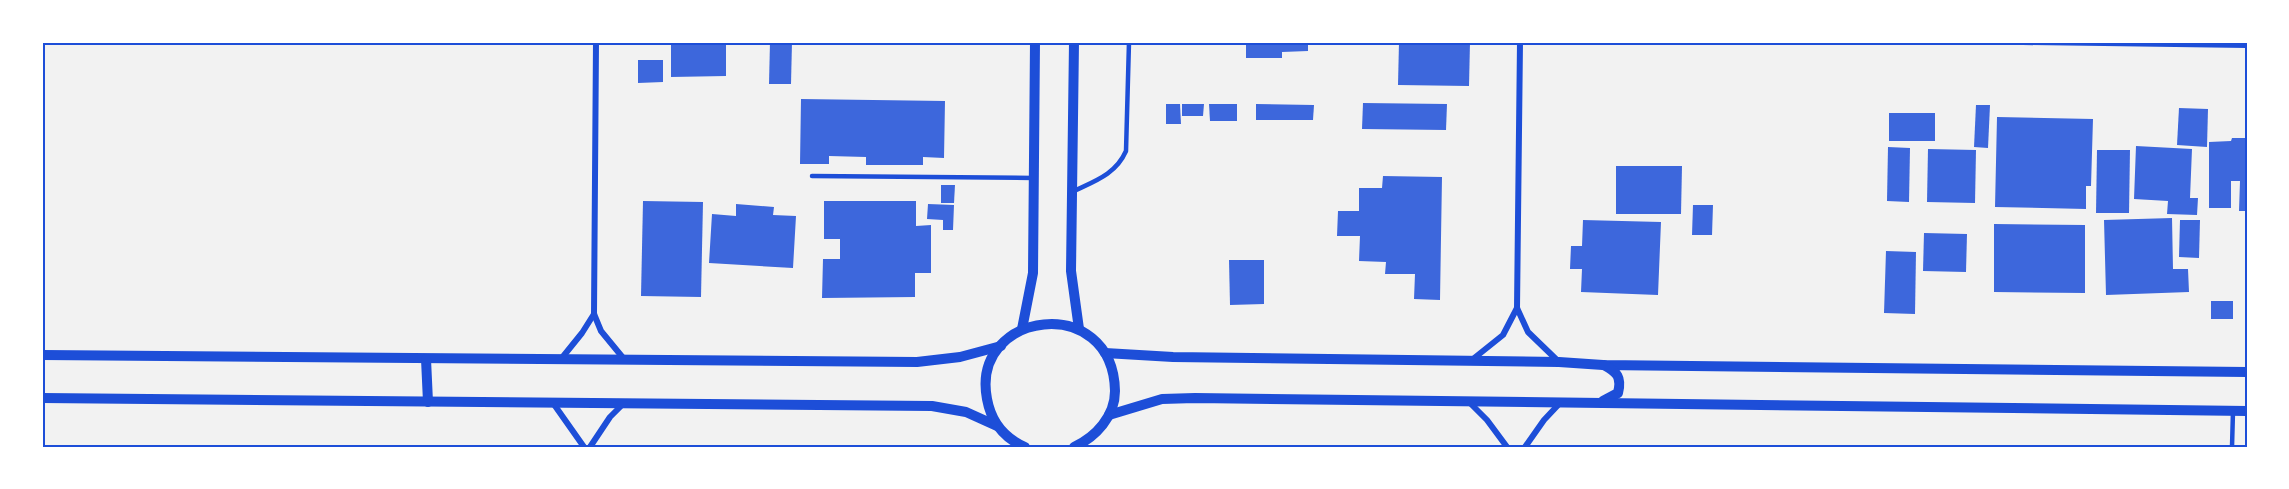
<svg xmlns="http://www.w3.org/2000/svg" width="2289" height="489" viewBox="0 0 2289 489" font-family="'Fira Sans Condensed',sans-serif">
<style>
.building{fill:#3d67dc}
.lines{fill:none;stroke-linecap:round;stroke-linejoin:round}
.service{stroke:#1d4ed8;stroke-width:4.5}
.minor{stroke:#1d4ed8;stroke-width:6}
.tertiary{stroke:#1d4ed8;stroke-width:10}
.neatline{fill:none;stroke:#1d4ed8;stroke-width:2}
</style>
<rect width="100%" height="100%" fill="#f2f2f2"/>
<g class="building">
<polygon points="671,42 726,42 726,76 671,77"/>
<polygon points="770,42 792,42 791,84 769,84"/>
<polygon points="1246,42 1308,42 1308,51 1282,52 1282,58 1246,58"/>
<polygon points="1399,42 1470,42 1469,86 1398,85"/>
<polygon points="638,60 663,60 663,82 638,83"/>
<polygon points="801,99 945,101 944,158 923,157 923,165 866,165 866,157 829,156 829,164 800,164"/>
<polygon points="1363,103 1447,104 1446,130 1362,129"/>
<polygon points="1166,104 1180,104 1181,124 1166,124"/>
<polygon points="1182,104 1204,104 1203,116 1182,116"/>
<polygon points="1209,104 1237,104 1237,121 1210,121"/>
<polygon points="1256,104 1314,105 1313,120 1256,120"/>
<polygon points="1976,105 1990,105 1988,148 1974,147"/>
<polygon points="2179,108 2208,109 2207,147 2177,145"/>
<rect x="1889" y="113" width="46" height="28"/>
<polygon points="1997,117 2093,119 2091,186 2086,186 2086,209 1995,207"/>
<polygon points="2232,138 2247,138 2247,211 2239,211 2240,181 2231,181 2231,208 2209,208 2209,142 2231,141"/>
<polygon points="2136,146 2192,149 2190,198 2198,198 2197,215 2167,214 2168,201 2134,199"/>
<polygon points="1888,147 1910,148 1909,202 1887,201"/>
<polygon points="1928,149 1976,150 1975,203 1927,202"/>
<polygon points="2097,150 2130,150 2129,213 2096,213"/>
<polygon points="1616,166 1682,166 1681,214 1616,214"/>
<polygon points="1383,176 1442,177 1440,300 1414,299 1415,274 1385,274 1386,262 1359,261 1360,236 1337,236 1338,211 1359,211 1359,188 1382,188"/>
<polygon points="941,185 955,185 954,203 941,203"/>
<polygon points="643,201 703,202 701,297 641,296"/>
<polygon points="824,201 916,201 916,226 931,225 931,273 915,273 915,297 822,298 823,259 840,259 840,239 824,239"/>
<polygon points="736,204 774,207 773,215 796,216 793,268 709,263 712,214 736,216"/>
<polygon points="928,204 954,205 953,230 943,230 943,220 927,219"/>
<polygon points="1693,205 1713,205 1712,235 1692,235"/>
<polygon points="2172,218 2173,269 2188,269 2189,292 2106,295 2104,220"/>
<polygon points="1583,220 1661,222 1658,295 1581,292 1582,269 1570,269 1571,246 1582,246"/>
<polygon points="2180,220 2200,220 2199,258 2179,257"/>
<polygon points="1994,224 2085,225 2085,293 1994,292"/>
<polygon points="1924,233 1967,234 1966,272 1923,271"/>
<polygon points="1886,251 1916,252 1915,314 1884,313"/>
<polygon points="1229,260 1264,260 1264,304 1230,305"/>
<rect x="2211" y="301" width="22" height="18"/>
</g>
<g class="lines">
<g class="service">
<polyline points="812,176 1034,178"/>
<path d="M1074,191C1095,181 1116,174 1126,151L1129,42"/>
<polyline points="2232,447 2233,411"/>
</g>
<g class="minor">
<polyline points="596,42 594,314 601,331 624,359"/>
<polyline points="1520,42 1517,308 1528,332 1559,362"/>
<polyline points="2023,42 2247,45"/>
<polyline points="561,359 582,333 594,314"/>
<polyline points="1473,359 1503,335 1517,308"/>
<polyline points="553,403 584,447"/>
<polyline points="1470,403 1487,420 1507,447"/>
<polyline points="590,447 610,417 624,403"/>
<polyline points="1525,447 1544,420 1560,403"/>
</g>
<g class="tertiary">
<polyline points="1074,42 1071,271 1079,329"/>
<polyline points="1022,329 1033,273 1035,42"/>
<polyline points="1105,353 1173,357 1559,362 1603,365 2247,372"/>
<polyline points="42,355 917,362 960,357 1001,346"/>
<polyline points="426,359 428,402"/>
<polyline points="42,398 932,406 966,412 997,426"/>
<path d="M1603,401L1618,393C1622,377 1617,372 1604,365"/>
<polyline points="1109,415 1162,399 1195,398 2247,411"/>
<path d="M1025,447C1004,438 991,421 987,399C970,310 1113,292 1115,391C1115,416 1096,437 1074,447"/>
</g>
</g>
<rect width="2289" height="489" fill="none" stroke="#ffffff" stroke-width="87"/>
<rect x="44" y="44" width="2202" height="402" class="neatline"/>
</svg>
